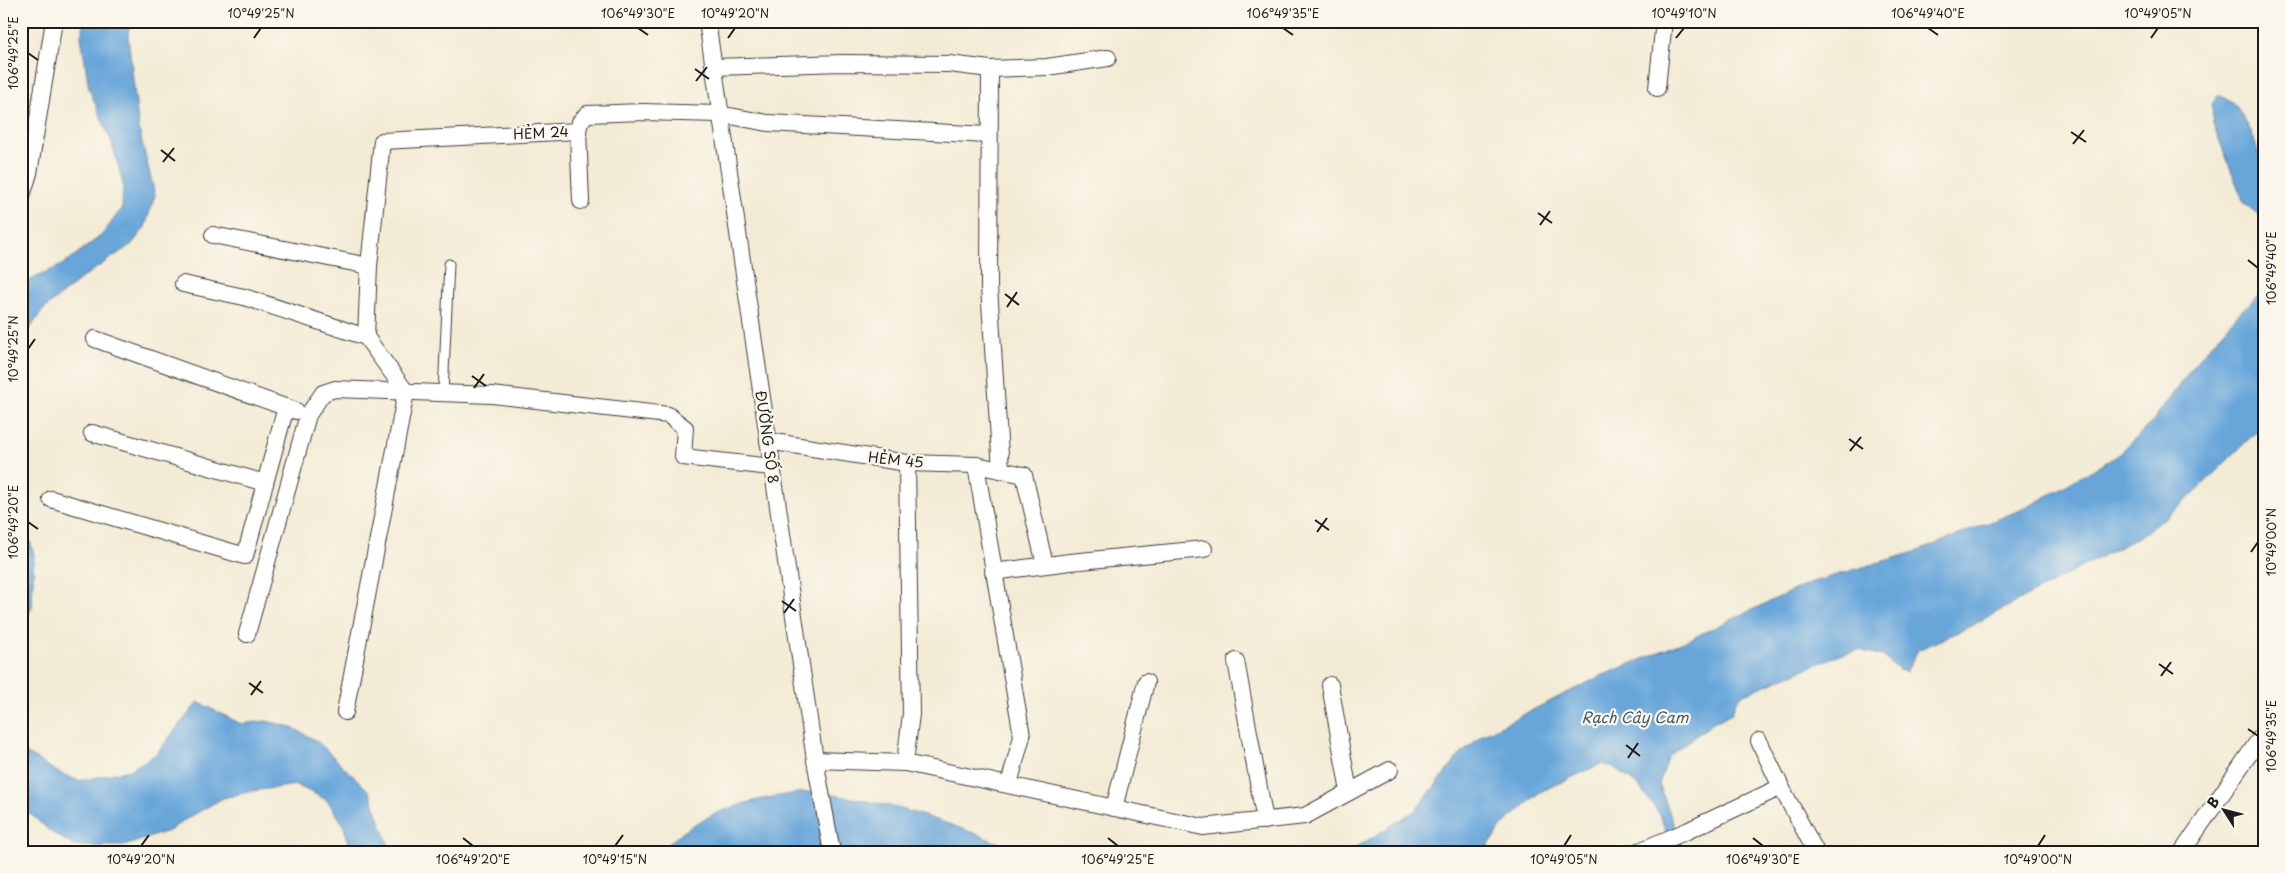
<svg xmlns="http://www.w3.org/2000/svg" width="2286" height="873" viewBox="0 0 2286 873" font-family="'Playpen Sans',sans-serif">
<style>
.water{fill:#68a6da;stroke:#42617b}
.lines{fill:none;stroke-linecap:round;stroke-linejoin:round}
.service-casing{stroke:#3c3b38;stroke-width:11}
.minor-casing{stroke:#3c3b38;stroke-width:18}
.service{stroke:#fff;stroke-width:9}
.minor{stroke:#fff;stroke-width:16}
.ticks{fill:none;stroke:#1c1c1c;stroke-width:2}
.labels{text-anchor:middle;stroke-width:4.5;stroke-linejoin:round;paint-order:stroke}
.street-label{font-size:14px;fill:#1c1c1c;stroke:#fbf7ec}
.water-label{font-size:15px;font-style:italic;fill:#3e5a71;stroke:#fbf7ec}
.neatline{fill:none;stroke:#1c1c1c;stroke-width:2}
.ticks-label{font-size:12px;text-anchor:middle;fill:#1c1c1c}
</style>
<rect width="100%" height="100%" fill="#fbf7ec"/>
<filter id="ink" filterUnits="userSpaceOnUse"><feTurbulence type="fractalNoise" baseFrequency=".02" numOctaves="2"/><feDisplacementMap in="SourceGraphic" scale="10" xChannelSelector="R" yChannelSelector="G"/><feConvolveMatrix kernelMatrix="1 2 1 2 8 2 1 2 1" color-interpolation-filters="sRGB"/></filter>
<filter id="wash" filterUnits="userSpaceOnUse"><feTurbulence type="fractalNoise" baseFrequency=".0096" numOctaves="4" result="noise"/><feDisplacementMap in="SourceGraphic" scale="20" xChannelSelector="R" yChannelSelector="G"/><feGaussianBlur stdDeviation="1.12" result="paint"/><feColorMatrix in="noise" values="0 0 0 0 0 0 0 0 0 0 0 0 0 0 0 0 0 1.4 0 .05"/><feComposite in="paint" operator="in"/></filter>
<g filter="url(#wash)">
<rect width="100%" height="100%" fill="#f3ebd5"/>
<g class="water">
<polygon points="85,21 130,21 128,36 139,130 155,195 145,227 132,244 83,277 44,309 21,341 21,289 28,281 62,265 102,235 122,208 123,184 112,143 89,89 81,36"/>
<polygon points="2219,94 2237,107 2252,133 2265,175 2265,220 2244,203 2213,124 2212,104"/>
<polygon points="2265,290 2265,423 2183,504 2142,535 1969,627 1918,650 1906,672 1899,670 1883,656 1859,650 1839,655 1744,694 1735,703 1732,713 1713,723 1669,756 1659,784 1684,852 1673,852 1660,815 1638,785 1613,767 1601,764 1540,792 1502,826 1484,852 1349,852 1416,810 1457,758 1482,735 1601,676 1686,641 1809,583 1918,551 2028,507 2117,456 2152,422 2196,362 2240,312"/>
<polygon points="21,508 34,555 32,607 21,632"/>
<polygon points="198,702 241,724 266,721 292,727 318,742 370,792 391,852 352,852 343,824 327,800 296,785 253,791 223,798 181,822 171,830 124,846 75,846 51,832 21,806 21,750 59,773 79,781 130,770 156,754"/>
<path d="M807,792C881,798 952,823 1020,852H657C672,841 686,829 702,820C736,803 770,796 807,792Z"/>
</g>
</g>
<g filter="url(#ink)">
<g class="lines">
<defs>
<polyline id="service" points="443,394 449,264"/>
<g id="minor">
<polyline points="707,21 815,760 832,852"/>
<polyline points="714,67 842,63 949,64 990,69 1047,67 1108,58"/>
<polyline points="990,69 989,287 1001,470"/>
<polyline points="1657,88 1664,21"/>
<polyline points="578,131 581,201"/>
<polyline points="21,199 29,173 54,21"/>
<polyline points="213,235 369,266"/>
<polyline points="183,284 244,297 366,337"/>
<polyline points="95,339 296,411"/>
<polyline points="92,433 265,483"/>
<polyline points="768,441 907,463 976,465 1024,475 1045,565"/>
<polyline points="976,465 1022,736 1009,784"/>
<polyline points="51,499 245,556 286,407"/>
<polyline points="993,572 1070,562 1204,549"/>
<polyline points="247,634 308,415 323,393 335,389 492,395 668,415 685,428 683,457 771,467"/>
<polyline points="1236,661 1265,821"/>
<polyline points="1330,685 1349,792"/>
<polyline points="345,712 406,392 366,337 369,266 382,141 578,131 580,122 587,114 643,112 719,114 768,123 988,135"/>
<polyline points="1759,741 1781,787"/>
<polyline points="815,760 905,763 1203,827 1305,816 1390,770"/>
<polyline points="905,763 911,714 907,463"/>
<polyline points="1114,808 1146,682"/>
<polyline points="1637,852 1687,831 1781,787 1816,852"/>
<polyline points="2182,852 2265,731"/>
</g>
</defs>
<use href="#service" class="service-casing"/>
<use href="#minor" class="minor-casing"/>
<use href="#service" class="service"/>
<use href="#minor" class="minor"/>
</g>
</g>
<path class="ticks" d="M638,28L648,35M1283,28L1293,35M1928,28L1938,35M254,38L261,28M728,38L735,28M1676,38L1684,28M2151,38L2158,28M28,53L38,60M695,69L709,79M696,81L707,67M2071,132L2086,142M2073,144L2084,130M161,150L175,161M163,162L174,148M1538,213L1552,223M1540,225L1550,211M2248,260L2258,268M1005,294L1019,305M1007,307L1017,292M28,349L35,339M472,376L486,386M474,388L484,374M1849,439L1863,449M1850,451L1861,437M1315,520L1329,530M28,522L38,529M1317,532L1327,518M2251,552L2258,542M782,601L796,611M784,613L794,599M2159,664L2173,674M2161,676L2171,662M249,683L263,693M251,695L261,681M2248,729L2258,736M1626,745L1640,756M1628,758L1638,743M463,838L473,846M1108,838L1118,846M1753,838L1763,846M141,846L149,835M615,846L623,835M1564,846L1571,835M2038,846L2045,835"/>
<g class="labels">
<g class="street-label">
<text transform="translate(541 133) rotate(-3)" y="5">HẺM 24</text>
<text transform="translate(767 437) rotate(82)" y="5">ĐƯỜNG SỐ 8</text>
<text transform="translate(896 460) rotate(6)" y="5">HẺM 45</text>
</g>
<g class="water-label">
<text x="1635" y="723">Rạch Cây Cam</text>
</g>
</g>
<rect width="2286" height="873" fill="none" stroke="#fbf7ec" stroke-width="55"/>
<g transform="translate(2224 810) rotate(306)" stroke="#fbf7ec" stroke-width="4" paint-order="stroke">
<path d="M0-4L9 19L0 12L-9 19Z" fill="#1c1c1c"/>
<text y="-8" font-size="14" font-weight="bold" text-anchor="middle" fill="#1c1c1c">B</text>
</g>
<rect x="28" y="28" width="2230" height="818" class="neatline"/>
<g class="ticks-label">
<text x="261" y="18">10°49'25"N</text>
<text x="638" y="18">106°49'30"E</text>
<text x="735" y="18">10°49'20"N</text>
<text x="1283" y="18">106°49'35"E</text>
<text x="1684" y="18">10°49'10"N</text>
<text x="1928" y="18">106°49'40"E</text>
<text x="2158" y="18">10°49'05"N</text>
<text transform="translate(14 53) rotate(-90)" y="4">106°49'25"E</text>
<text transform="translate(2272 268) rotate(-90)" y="4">106°49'40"E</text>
<text transform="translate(14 349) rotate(-90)" y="4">10°49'25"N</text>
<text transform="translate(14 522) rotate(-90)" y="4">106°49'20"E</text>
<text transform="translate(2272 542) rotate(-90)" y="4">10°49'00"N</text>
<text transform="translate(2272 736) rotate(-90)" y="4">106°49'35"E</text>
<text x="141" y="864">10°49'20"N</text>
<text x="473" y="864">106°49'20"E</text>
<text x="615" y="864">10°49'15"N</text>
<text x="1118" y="864">106°49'25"E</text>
<text x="1564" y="864">10°49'05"N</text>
<text x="1763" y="864">106°49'30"E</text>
<text x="2038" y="864">10°49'00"N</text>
</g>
</svg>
